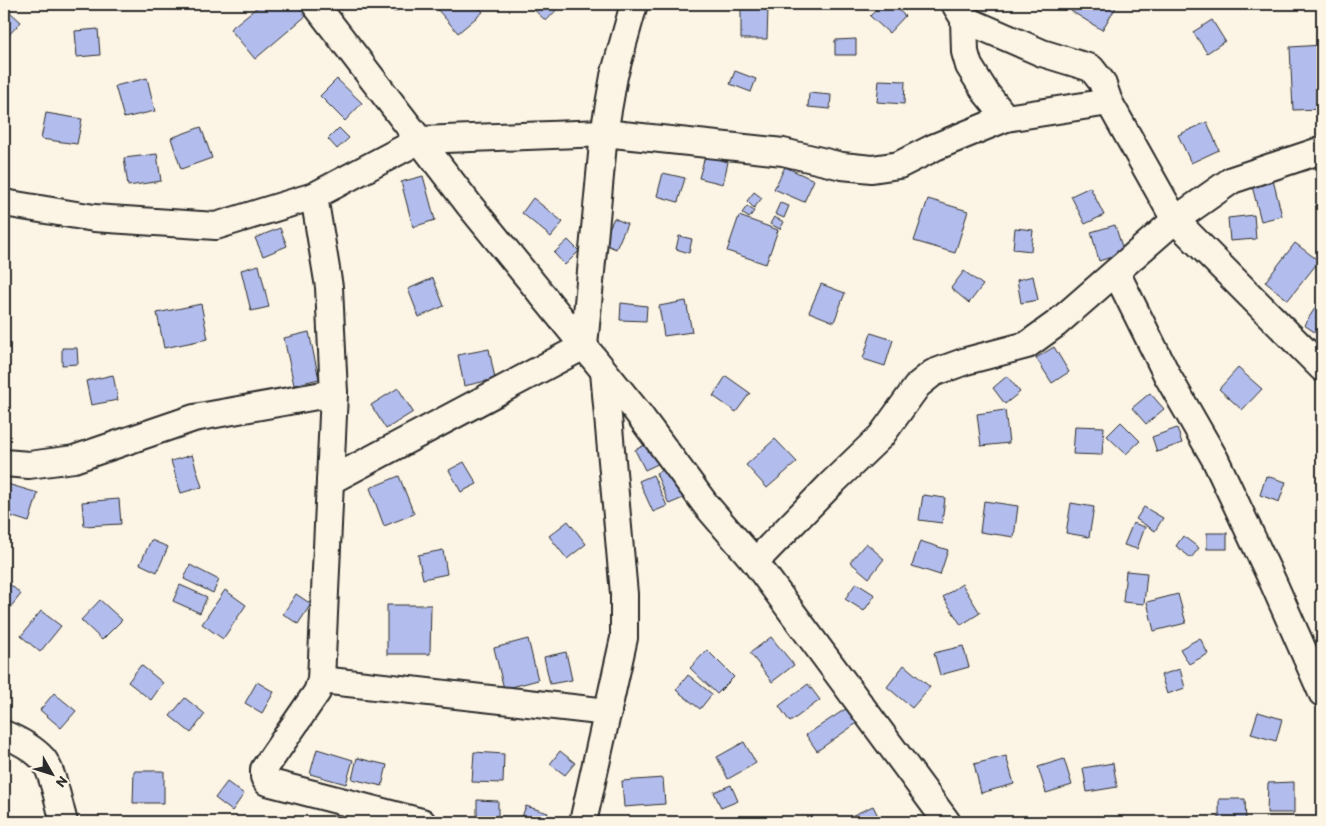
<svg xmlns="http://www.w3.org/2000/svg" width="1326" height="826" viewBox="0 0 1326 826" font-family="Itim,sans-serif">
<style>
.building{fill:#b2bdee;stroke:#2b2b2b}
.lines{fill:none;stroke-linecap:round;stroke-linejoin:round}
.street-casing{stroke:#2b2b2b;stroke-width:30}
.street{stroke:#fcf5e5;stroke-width:26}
</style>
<rect width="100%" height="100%" fill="#fcf5e5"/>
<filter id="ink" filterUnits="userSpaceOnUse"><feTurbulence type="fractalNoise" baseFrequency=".02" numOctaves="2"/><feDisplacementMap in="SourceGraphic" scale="10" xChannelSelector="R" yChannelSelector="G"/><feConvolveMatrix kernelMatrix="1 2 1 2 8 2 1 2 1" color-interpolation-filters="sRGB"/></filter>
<g filter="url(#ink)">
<g class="building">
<polygon points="261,4 298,4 307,15 255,59 230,29"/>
<polygon points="389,4 408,4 394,12"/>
<polygon points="443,4 477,4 483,12 458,33 437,9"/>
<polygon points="528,4 562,4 546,21"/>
<polygon points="882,4 892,4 905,16 889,33 870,16"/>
<polygon points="1075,4 1118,4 1102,30 1071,11"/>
<polygon points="741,8 768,8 767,39 741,39"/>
<polygon points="10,12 21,22 4,40 4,19"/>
<polygon points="1212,20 1225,41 1207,53 1193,32"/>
<polygon points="98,29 100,55 77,57 75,31"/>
<polygon points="856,39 856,55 835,55 835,40"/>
<polygon points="1322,45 1322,109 1293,110 1290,47"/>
<polygon points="735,71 756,79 751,92 730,84"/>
<polygon points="147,78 155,111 124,118 115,86"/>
<polygon points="337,79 362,103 345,121 320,96"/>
<polygon points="879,80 905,81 904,104 877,102"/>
<polygon points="809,93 831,95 830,109 808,107"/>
<polygon points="46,113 82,119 77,144 41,139"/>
<polygon points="1207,122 1219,150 1191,163 1178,135"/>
<polygon points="201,127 212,158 181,169 171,138"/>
<polygon points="339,128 349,138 337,149 328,139"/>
<polygon points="157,154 161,181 128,186 124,158"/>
<polygon points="705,156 728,162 723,184 699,178"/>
<polygon points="785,167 814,180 804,202 774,189"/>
<polygon points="663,173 685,178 678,202 657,196"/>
<polygon points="423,176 435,220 413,227 401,182"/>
<polygon points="1273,180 1282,216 1261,221 1252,186"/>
<polygon points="1090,187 1104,215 1085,224 1071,196"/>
<polygon points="754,192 762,198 754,208 747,201"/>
<polygon points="533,198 563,222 551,237 522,213"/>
<polygon points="928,199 968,211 955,253 914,241"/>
<polygon points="780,203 789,206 784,218 775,214"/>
<polygon points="747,206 754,211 749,218 742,213"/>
<polygon points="1254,215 1256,239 1230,241 1228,218"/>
<polygon points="739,216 778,230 766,264 727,251"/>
<polygon points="774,217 784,222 780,229 770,224"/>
<polygon points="614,218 627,224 616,249 602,243"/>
<polygon points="1115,225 1124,253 1099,261 1091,232"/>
<polygon points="280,228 287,246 263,256 255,238"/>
<polygon points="1015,228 1033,230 1031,251 1013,249"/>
<polygon points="679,236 692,239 689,253 676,249"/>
<polygon points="568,240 579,251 565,265 554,253"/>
<polygon points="1295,243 1319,261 1288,300 1265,282"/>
<polygon points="259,265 269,307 251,311 241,270"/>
<polygon points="964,271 983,285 969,303 951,288"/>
<polygon points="1033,276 1038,300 1021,303 1017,280"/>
<polygon points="433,278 444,306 419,317 408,289"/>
<polygon points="4,284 9,285 4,308"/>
<polygon points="821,284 845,293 834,322 809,312"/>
<polygon points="1321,299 1322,330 1319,335 1304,325"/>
<polygon points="686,301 692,332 664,336 659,306"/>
<polygon points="621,303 647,306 646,321 620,320"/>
<polygon points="201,304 208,339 164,348 157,313"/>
<polygon points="309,332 319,379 294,385 284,338"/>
<polygon points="871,333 893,340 885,366 863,359"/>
<polygon points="1054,347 1069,372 1052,383 1036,358"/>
<polygon points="62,348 77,348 78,364 62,365"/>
<polygon points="489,349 495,379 464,386 458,355"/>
<polygon points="1238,368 1262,389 1242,410 1219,389"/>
<polygon points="113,375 118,400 91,405 86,381"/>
<polygon points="726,376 750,393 736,412 713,396"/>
<polygon points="1007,376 1020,392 1005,404 993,388"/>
<polygon points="398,388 413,412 386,429 371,405"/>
<polygon points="1150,393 1164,409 1146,424 1132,408"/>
<polygon points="1005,410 1009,443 981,446 977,414"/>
<polygon points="1121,422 1140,441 1126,454 1107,436"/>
<polygon points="1075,426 1104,427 1102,455 1073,454"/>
<polygon points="1177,428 1182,443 1157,452 1152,437"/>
<polygon points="656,439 666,460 645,470 635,450"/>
<polygon points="775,439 797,462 767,488 746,465"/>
<polygon points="192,455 202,487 181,493 171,461"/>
<polygon points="464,462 477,484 461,492 449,470"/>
<polygon points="675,465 688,496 669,504 656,473"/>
<polygon points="653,475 667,506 653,512 639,481"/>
<polygon points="399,476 414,514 384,526 370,488"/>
<polygon points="1266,476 1286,482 1279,502 1260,495"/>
<polygon points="4,483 38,493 29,522 4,514"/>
<polygon points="923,495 945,498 942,523 919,520"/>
<polygon points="119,499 121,524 84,526 82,502"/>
<polygon points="984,501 1018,506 1014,537 980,532"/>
<polygon points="1071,503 1094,507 1089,537 1066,533"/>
<polygon points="1144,507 1163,518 1155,531 1136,519"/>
<polygon points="568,521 586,544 567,559 549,536"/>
<polygon points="1133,523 1145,527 1137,549 1124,545"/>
<rect x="1207" y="533" width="20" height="16"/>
<polygon points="1183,536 1199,548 1191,558 1176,546"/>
<polygon points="151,540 168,547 157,572 140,564"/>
<polygon points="920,541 948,550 940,575 912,566"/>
<polygon points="866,543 884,559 869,578 850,562"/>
<polygon points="443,550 447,574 423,579 418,555"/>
<polygon points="190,565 219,580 213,593 184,579"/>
<polygon points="1126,571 1147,573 1144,604 1123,602"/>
<polygon points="4,579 21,594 9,609 4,605"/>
<polygon points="856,583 875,595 864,611 845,599"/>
<polygon points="962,584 980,613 961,625 943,597"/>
<polygon points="180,585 207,597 200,613 173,601"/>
<polygon points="225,590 246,605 223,639 202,624"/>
<polygon points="296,594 311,604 298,624 283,614"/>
<polygon points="1178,594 1186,623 1154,631 1147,602"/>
<polygon points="100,600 122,620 102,640 81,620"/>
<polygon points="387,605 431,605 430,654 387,654"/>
<polygon points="41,611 61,626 40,652 21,636"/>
<polygon points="771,637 794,665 772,682 750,653"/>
<polygon points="1200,638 1208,654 1189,664 1180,649"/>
<polygon points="528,639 538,680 504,689 494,648"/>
<polygon points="963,646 969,667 940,675 934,653"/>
<polygon points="707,650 734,677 717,694 690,668"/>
<polygon points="566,652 572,680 550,684 544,657"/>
<polygon points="141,665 163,683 151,700 128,682"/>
<polygon points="904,665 930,687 912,708 887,687"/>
<polygon points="1180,669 1185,688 1167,694 1161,675"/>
<polygon points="688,675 712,694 700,709 676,690"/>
<polygon points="257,682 274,692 262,713 245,703"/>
<polygon points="808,684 820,700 790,722 779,706"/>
<polygon points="54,693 76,711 61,728 40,710"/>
<polygon points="185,698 205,714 191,733 170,716"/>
<polygon points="847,708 857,723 817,751 806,735"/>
<polygon points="1258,712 1282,719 1276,741 1251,734"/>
<polygon points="744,742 756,763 728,779 717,757"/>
<polygon points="317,749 353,760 346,784 310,774"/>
<polygon points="560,751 575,763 565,775 550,764"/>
<polygon points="474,752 504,754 503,783 472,782"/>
<polygon points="1006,756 1014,784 981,793 974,764"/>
<polygon points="357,758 387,765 382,786 352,779"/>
<polygon points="1064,759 1072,785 1046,793 1038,767"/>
<polygon points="1113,763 1117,787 1087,792 1083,768"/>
<polygon points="134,771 164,771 164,803 133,803"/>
<polygon points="663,778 665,804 624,807 622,781"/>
<polygon points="227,782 244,794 232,811 215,798"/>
<polygon points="1294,782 1294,813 1267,813 1268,783"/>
<polygon points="731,785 738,801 721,808 714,792"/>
<polygon points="1219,799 1245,799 1246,822 1219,822"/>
<polygon points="477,800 498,801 498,818 477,818"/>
<polygon points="526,806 548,813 545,822 520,822"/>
<polygon points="873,806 881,822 849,822 847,818"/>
<polygon points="1322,811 1322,822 1315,822"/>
</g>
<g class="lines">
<defs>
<g id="street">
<polyline points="315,4 470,206 635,409 706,505 755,562 947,822"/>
<polyline points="956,6 964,19 965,52 969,66 986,93 1006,118"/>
<polyline points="964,19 1042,53 1091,68 1102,82 1109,102 1175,220 1322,368"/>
<polyline points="314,196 329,287 334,393 321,680 317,692 264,769 264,777 267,782 422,822"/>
<polyline points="4,203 94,218 216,226 314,196 420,140 604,133 783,152 842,166 872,169 899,165 935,147 1006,118 1109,102"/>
<polyline points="1116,272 1168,377 1215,459 1273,582 1322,693"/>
<polyline points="4,463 29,465 74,459 194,418 334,393"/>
<polyline points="330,481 584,346 604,133 614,76 634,4"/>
<polyline points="755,562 831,484 881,436 918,385 933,373 966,361 1027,345 1056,324 1175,220 1232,180 1322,150"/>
<polyline points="321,680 608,712"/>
<path d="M4,734C18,740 33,748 43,759C53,771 59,806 64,822"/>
<polyline points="583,822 624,638 624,594 604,372"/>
</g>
</defs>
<use href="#street" class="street-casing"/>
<use href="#street" class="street"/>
</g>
</g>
<rect width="1326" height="826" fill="none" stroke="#fcf5e5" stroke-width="20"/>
<rect x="10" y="10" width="1306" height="806" fill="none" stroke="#2b2b2b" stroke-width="2" filter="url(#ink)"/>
<g transform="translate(52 774) rotate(129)" stroke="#fcf5e5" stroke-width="4" paint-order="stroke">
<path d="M0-4L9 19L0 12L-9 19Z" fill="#2b2b2b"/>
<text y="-8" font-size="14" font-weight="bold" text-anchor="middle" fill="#2b2b2b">N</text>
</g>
</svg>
